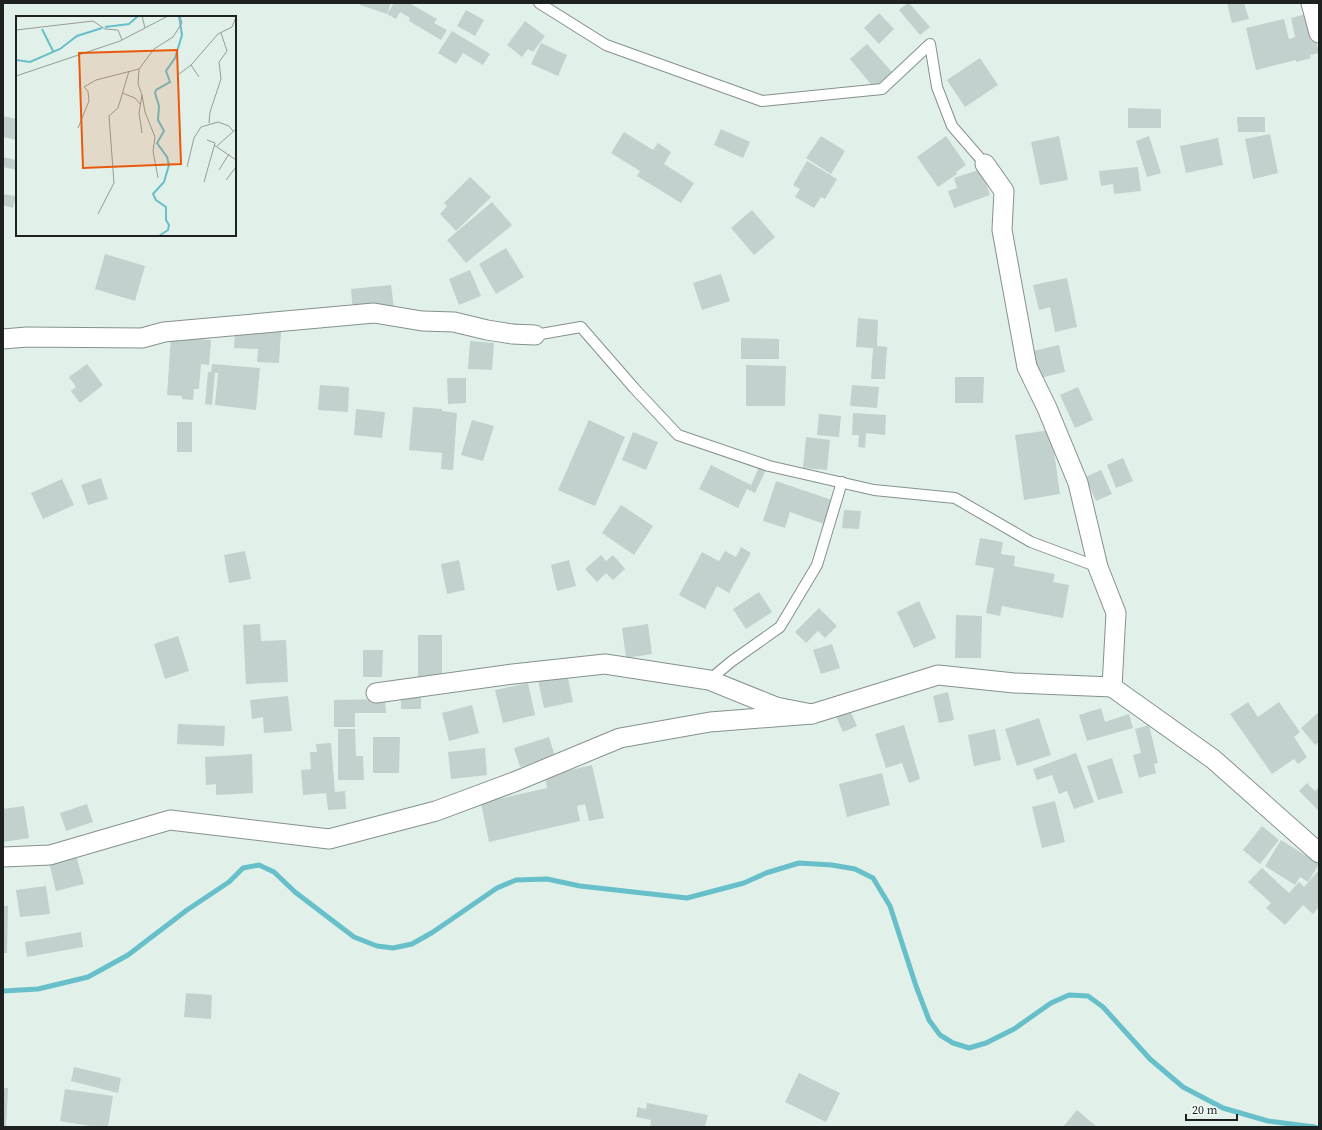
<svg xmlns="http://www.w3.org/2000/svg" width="1322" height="1130" viewBox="0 0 1322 1130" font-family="'Source Serif 4',serif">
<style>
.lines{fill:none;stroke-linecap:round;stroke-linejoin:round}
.stream{stroke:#67c0c9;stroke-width:5}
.building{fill:#c2d1ce}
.service-casing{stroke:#85918c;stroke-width:12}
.minor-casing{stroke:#85918c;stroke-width:21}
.service{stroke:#fff;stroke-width:10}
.minor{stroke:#fff;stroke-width:19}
.inset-river{fill:none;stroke:#67c0c9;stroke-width:2}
.inset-road{fill:none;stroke:#939e99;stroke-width:1}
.view{fill:#e8590c;fill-opacity:0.15;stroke:#e8590c;stroke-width:2}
.inset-edge{fill:none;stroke:#1d2220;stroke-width:2}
</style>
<rect width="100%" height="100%" fill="#e2f0ea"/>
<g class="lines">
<polyline class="stream" points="3,991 38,989 88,977 128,955 187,910 229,882 243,868 259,865 274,872 295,892 354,937 377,946 393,948 412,944 433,932 497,888 516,880 547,879 580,886 687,898 744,883 766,873 799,863 832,865 855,869 873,878 890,906 916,986 929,1020 940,1035 953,1043 969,1048 986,1043 1014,1029 1051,1003 1069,995 1088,996 1103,1007 1150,1059 1183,1087 1223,1108 1268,1121 1315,1127"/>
</g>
<g class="building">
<polygon points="360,3 391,3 387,14 360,5"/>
<polygon points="394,3 409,3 437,19 434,23 447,30 441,40 409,21 410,18 400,12 396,19 387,14"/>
<polygon points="908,3 909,3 930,27 920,35 899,10"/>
<polygon points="1227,3 1244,3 1249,19 1232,23"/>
<polygon points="466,10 484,20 475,36 457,26"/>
<polygon points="879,13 894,29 879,44 864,28"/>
<polygon points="1310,13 1319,53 1310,55 1311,58 1296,62 1296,60 1256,70 1246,28 1284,19 1289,39 1295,37 1291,18"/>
<polygon points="525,21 545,36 533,52 528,49 522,57 507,45"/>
<polygon points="452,31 490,54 483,65 463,53 456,64 438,53"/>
<polygon points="541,43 567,55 558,76 531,64"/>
<polygon points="867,44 892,72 874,88 850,59"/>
<polygon points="980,58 998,85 965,107 947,80"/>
<polygon points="1128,108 1161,109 1161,128 1128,128"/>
<polygon points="3,116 17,119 17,140 3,137"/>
<polygon points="1237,117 1265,117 1265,132 1238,132"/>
<polygon points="721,129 750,142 743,158 714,145"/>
<polygon points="624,132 653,150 658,143 671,152 664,164 694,183 681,203 637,176 640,171 611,153"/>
<polygon points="1270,134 1278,173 1253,179 1245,139"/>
<polygon points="821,136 845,151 831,174 806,158"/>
<polygon points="946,136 966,165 956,172 957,174 938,187 917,157"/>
<polygon points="1059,136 1068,180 1040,185 1031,142"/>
<polygon points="1149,136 1161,173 1147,177 1136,141"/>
<polygon points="1218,138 1223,165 1186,173 1180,146"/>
<polygon points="3,157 17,160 17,170 3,167"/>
<polygon points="807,161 837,179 825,199 821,197 814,208 795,197 800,189 793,185"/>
<polygon points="1138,167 1141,191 1114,194 1113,184 1101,186 1099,171"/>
<polygon points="981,169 990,195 954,208 948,191 957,188 954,178"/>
<polygon points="470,177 491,197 456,231 440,214 447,206 444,203"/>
<polygon points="3,194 16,196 13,208 3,205"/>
<polygon points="492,202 512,225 466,263 447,240"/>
<polygon points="752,210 775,237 754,255 731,228"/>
<polygon points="506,248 524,277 496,294 479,264"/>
<polygon points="105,254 145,266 135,301 95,289"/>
<polygon points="470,270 481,296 459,305 449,279"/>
<polygon points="721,274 730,301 702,310 693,283"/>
<polygon points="1067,278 1077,327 1055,332 1050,307 1039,310 1033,285"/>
<polygon points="391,285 394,308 353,312 351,289"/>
<polygon points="858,318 878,320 877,346 887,347 885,379 871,379 873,348 856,347"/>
<polygon points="235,330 281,332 279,363 257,362 258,349 234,348"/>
<polygon points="171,337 211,340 209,365 201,364 199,389 194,389 193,400 182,399 182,396 167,395"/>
<polygon points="741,338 779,339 779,359 741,359"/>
<polygon points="470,341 494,343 492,370 468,369"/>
<polygon points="1059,345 1065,372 1040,378 1033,351"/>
<polygon points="87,364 103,385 80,403 71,391 76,387 69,377"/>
<polygon points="212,364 260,368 256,410 215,405 218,373 215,373 212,405 205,404 208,372 211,372"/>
<polygon points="746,365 786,366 785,406 746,406"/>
<polygon points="955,377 984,377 983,403 955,403"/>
<polygon points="447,378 466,378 466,403 448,404"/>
<polygon points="320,385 349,387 348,412 318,410"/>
<polygon points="852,385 879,387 877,408 850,406"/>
<polygon points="1078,387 1093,420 1075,428 1060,395"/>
<polygon points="413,407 442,409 442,411 457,413 453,470 441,469 442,453 409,450"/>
<polygon points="356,409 385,412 382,438 354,435"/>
<polygon points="853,413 886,415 885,435 866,433 865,448 858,447 859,435 852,435"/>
<polygon points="819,414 841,416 839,437 817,435"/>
<polygon points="472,420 494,426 483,461 461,455"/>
<polygon points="589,420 625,437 595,506 558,490"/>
<rect x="177" y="422" width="15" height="30"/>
<polygon points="1051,430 1060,494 1024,500 1015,435"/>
<polygon points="633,432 658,442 646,470 622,460"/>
<polygon points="806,437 830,440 827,470 803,468"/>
<polygon points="1123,458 1133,481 1116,488 1107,465"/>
<polygon points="711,465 751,485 760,465 767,468 755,493 747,489 738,508 699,489"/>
<polygon points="1101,470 1112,494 1096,501 1085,477"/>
<polygon points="101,478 108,499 88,505 81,485"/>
<polygon points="62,479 74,505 43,519 31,493"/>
<polygon points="776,481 832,500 824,524 790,512 785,528 763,521"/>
<polygon points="621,505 653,526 634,555 602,533"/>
<polygon points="844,510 861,511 859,529 842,528"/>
<polygon points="980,538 1003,542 1001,554 1015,556 1014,566 1055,574 1053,582 1069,585 1063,618 1002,606 1000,616 986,613 994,568 975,565"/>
<polygon points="741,547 751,553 729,593 717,586 705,609 679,595 702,552 719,561 725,551 736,557"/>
<polygon points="245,551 251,579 229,583 224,555"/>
<polygon points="601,555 606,561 613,555 625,569 613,580 606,573 597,582 585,569"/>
<polygon points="459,560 465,590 447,594 441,564"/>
<polygon points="569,560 576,586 557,591 551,565"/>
<polygon points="759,592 772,612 746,629 733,609"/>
<polygon points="919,601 936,638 914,648 897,612"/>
<polygon points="819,608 837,626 825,638 818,631 806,643 795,632"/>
<polygon points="956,615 982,616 981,658 955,658"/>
<polygon points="260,624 261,641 286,640 288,682 246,684 243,625"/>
<polygon points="648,624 652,654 626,658 622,628"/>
<rect x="418" y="635" width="24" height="47"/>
<polygon points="178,636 189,671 165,679 154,644"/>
<polygon points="832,644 840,668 821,674 813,650"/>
<polygon points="363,650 383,650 382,677 363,677"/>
<polygon points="566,669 573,702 544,708 537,676"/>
<polygon points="528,683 535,715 503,723 495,690"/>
<polygon points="948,692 954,720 939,723 933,696"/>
<rect x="401" y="694" width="20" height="15"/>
<polygon points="288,696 292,731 264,733 263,717 252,719 250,700"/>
<polygon points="385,699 386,713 355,713 355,727 334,727 334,700"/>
<polygon points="1248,702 1258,717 1279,702 1300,732 1294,737 1307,757 1298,764 1294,759 1272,774 1230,714"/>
<polygon points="472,705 479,733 449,741 442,713"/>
<polygon points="848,706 857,726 843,732 834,712"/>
<polygon points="1101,708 1105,722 1129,714 1133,728 1087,741 1079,715"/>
<polygon points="1319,712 1319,742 1315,745 1301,728"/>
<polygon points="1039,718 1051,755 1017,766 1005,729"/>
<polygon points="178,724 225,726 224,746 177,744"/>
<polygon points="904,725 920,779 909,783 902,763 886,768 875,734"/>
<polygon points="1149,725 1158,763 1154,764 1156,773 1139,778 1133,755 1141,753 1135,729"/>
<polygon points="338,729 355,729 356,756 363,756 364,780 338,780"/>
<polygon points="995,729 1001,760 974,766 968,735"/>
<polygon points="373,737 400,737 399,773 373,773"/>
<polygon points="549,737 555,756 520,767 514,748"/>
<polygon points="331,743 335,792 345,791 346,809 328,810 326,793 303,795 301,770 311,769 310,752 317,752 316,744"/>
<polygon points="485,748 487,775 451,779 448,752"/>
<polygon points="1076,753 1094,802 1074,809 1067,791 1059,794 1052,775 1037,780 1033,769"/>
<polygon points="252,754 253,793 216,795 216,784 206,785 205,757"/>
<polygon points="1112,758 1123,793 1098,800 1087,766"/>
<polygon points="592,765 604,818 589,821 585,804 577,806 580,821 489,842 481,803 547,788 545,776"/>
<polygon points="882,773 890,805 847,817 839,784"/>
<polygon points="1307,783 1315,791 1319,787 1319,811 1299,791"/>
<polygon points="1055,801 1065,842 1042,848 1032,807"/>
<polygon points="87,804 93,822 66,831 60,813"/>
<polygon points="24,806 29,838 3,842 3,809"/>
<polygon points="1262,826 1279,840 1260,864 1243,850"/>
<polygon points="1281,840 1319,864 1308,882 1300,877 1295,885 1265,866"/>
<polygon points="76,855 84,884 56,891 49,862"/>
<polygon points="1262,868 1289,893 1299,882 1304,887 1319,870 1319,907 1313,914 1303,905 1285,925 1266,908 1271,903 1248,882"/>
<polygon points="46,886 50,914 20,917 16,890"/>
<polygon points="3,906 8,906 7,953 3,953"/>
<polygon points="81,932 83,947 27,957 25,942"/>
<polygon points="186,993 212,995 211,1019 184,1017"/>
<polygon points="74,1067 121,1078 118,1093 71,1081"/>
<polygon points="799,1073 840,1093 826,1122 785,1102"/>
<polygon points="3,1088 8,1088 6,1127 3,1127"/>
<polygon points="65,1089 113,1096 108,1127 97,1127 60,1121"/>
<polygon points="647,1103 708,1115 705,1127 650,1127 651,1120 636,1117 638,1107 646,1109"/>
<polygon points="1077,1110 1097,1127 1063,1127"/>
</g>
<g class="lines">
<defs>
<g id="service">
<polyline points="539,3 606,45 762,101 882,89 930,44 937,87 952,126 985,164"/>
<polyline points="535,335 581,327 634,388 678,435 769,466 874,490 955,498 1031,542 1098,567"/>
<polyline points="709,680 732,661 780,627 817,565 842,482"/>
</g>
<g id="minor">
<polyline points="1311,3 1319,33"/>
<polyline points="985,164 1004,191 1002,230 1027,367 1047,408 1078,483 1098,567 1116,613 1112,687 1213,759 1319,853"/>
<polyline points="3,339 27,337 142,338 164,332 374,313 422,321 454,322 487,330 512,334 535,335"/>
<polyline points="376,693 513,674 605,664 709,680 776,707 812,714 938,675 1014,683 1112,687"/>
<polyline points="3,857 50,855 170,820 329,839 436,811 514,782 620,738 710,722 812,714"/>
</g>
</defs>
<use href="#service" class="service-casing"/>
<use href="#minor" class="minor-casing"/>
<use href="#service" class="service"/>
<use href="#minor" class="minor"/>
</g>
<g transform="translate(16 16)">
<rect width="220" height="220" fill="#e2f0ea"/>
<path class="inset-river" d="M89,11L113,8L122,0M26,13L37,35M0,44L14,46L44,33L61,20L86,12M143,220L152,214L153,209L150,204V191L140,184L137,178L148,166L153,149L151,141L141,127L148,115L142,104L143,90L139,77L140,74L154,66L150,55L159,42L166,19L163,0"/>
<path class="inset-road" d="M126,0L129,12M0,14L77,5L89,13L102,14L106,24M175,49L183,61M123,53L122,68L126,79L123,97L126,117M163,58L175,49L202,18L216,11L220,1M0,60L104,25L152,0M0,64V77M106,77L119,82L124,88M126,79L129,96L139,121L137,135L142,162M193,107L194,96L205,63L203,46L211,35L205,17M62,112L73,85L72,75L68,71L80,64L123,53L138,33L157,21L166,7L164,0M198,129L220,144M201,130L220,113M171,151L178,122L185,111L202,106L213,110L217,115M203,154L213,138M210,164L220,151M188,166L199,127L191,124M82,198L98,167L93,100L102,92L113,55"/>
<path class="view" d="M161,34L165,148L67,152L63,37Z"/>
<rect width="220" height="220" class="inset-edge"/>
</g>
<rect width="1322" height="1130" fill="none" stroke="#1d2220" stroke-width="8"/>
<path d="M1186 1114v6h51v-6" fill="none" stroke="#1d2220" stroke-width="2"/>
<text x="1192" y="1114" font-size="12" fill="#1d2220" stroke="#f0fdf7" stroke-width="3" paint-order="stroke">20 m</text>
</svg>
